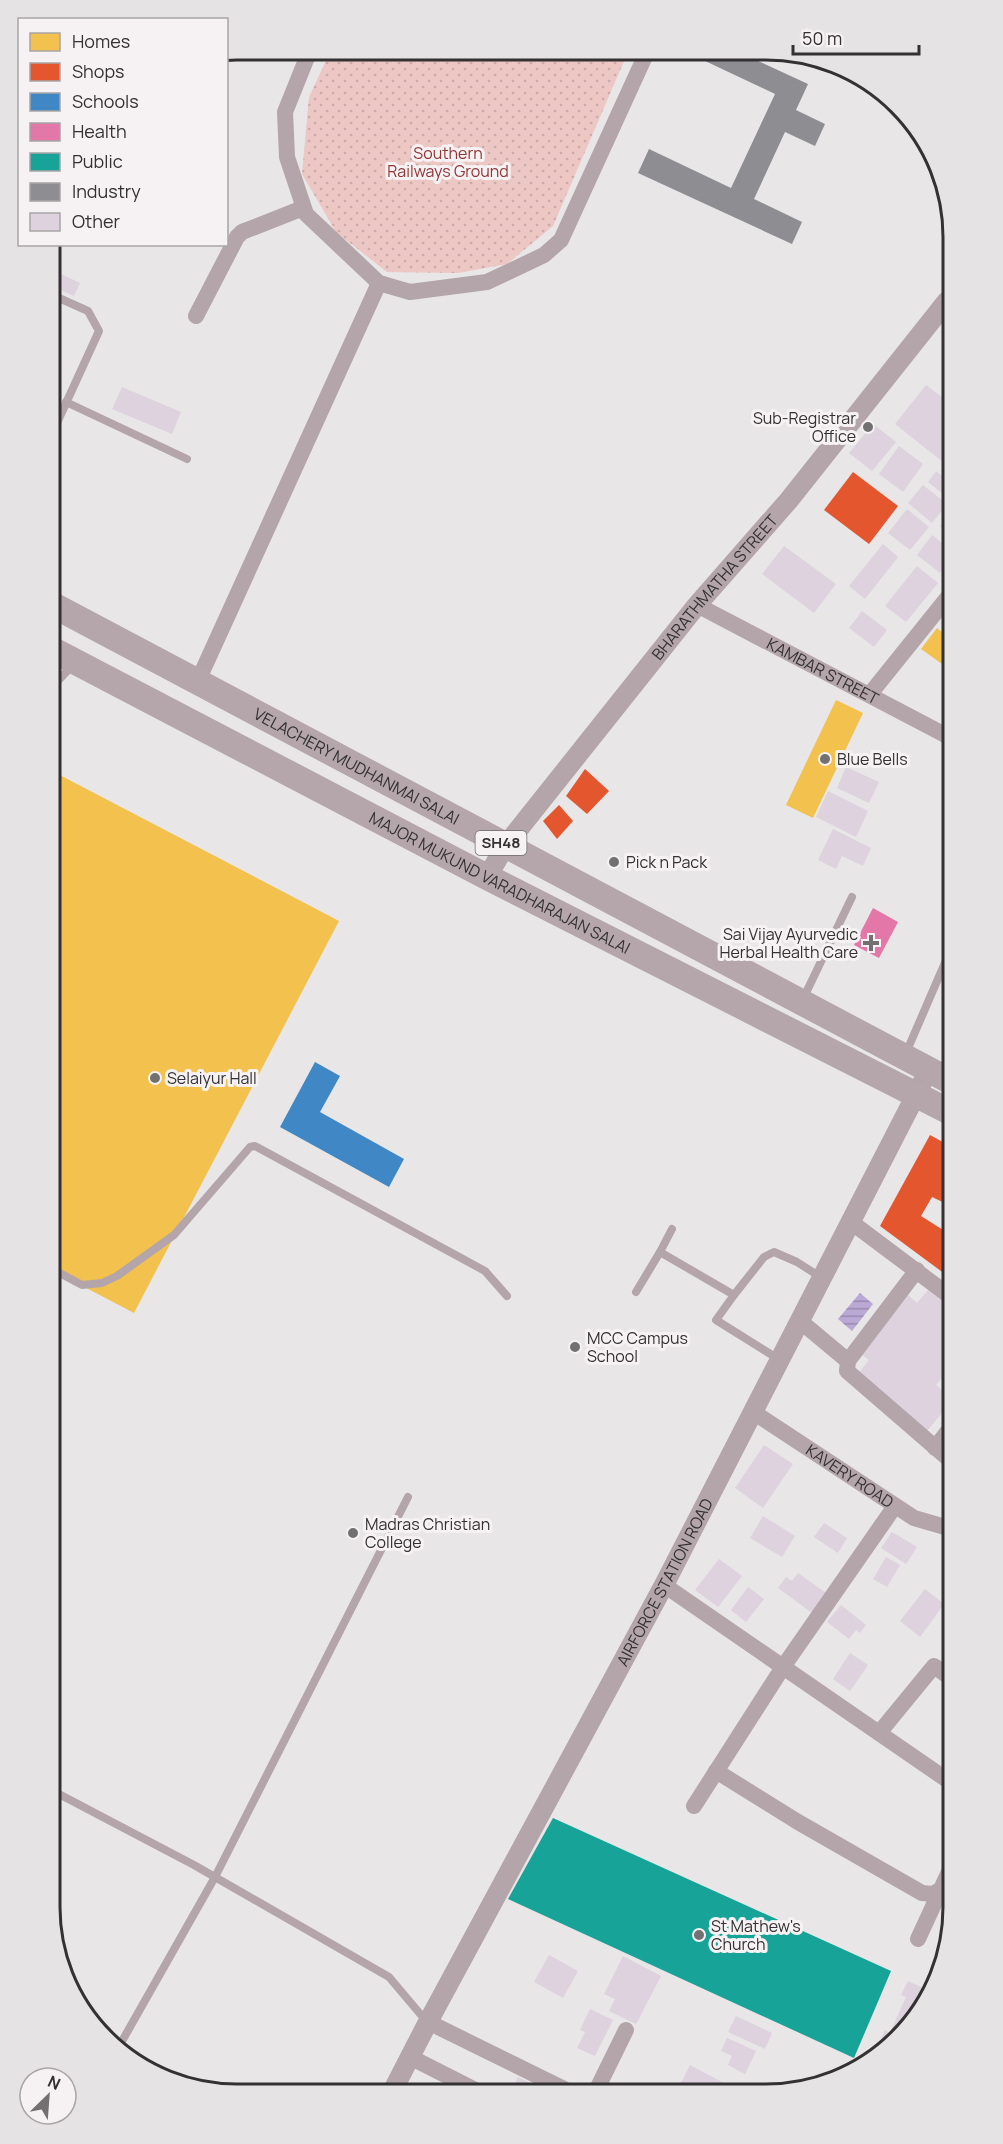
<svg xmlns="http://www.w3.org/2000/svg" width="1003" height="2144" viewBox="0 0 1003 2144" font-family="Manrope,sans-serif">
<style>
.grass{fill:url(#grass-dots)}
.water{fill:url(#water-rules)}
.homes{fill:#f2c14e}
.shops{fill:#e4572e}
.schools{fill:#3f88c5}
.health{fill:#e377a8}
.public{fill:#17a398}
.industry{fill:#8d8d92}
.building{fill:#ddd2de}
.lines{fill:none;stroke-linecap:round;stroke-linejoin:round}
.service{stroke:#b3a5a9;stroke-width:8}
.minor{stroke:#b3a5a9;stroke-width:16}
.tertiary{stroke:#b3a5a9;stroke-width:20}
.primary{stroke:#b4a6ab;stroke-width:26}
.poi-dot{fill:#727071;stroke:#f6f2f4;stroke-width:2}
.labels{text-anchor:middle;stroke-width:6;stroke-linejoin:round;paint-order:stroke}
.shield{fill:#f6f2f4;stroke:#6e6b6c;stroke-width:1.5}
.shield-label{font-size:15px;font-weight:bold;fill:#333132}
.park-label{font-size:16px;fill:#913535;stroke:#f6f2f4}
.poi-label{font-size:16px;fill:#333132;stroke:#f6f2f4;text-anchor:start}
.street-label{font-size:16px;fill:#333132;stroke:#f6f2f4}
.rim{fill:none;stroke:#333132;stroke-width:3}
</style>
<defs>
<pattern id="grass-dots" width="8" height="8" patternUnits="userSpaceOnUse" patternTransform="scale(1.5)"><rect width="8" height="8" fill="#ecc7c4"/><path d="M2 2h.1M6 6h.1" fill="none" stroke="#cbaba9" stroke-width="1.8" stroke-linecap="round"/></pattern>
<pattern id="water-rules" width="6" height="5" patternUnits="userSpaceOnUse" patternTransform="scale(1.5)"><rect width="6" height="5" fill="#bba9d5"/><path d="M0 2.5h6" fill="none" stroke="#998aad"/></pattern>
</defs>
<rect width="100%" height="100%" fill="#e8e6e7"/>
<polygon class="grass" points="331,50 628,52 553,226 507,264 458,273 387,272 336,232 302,174 309,97"/>
<polygon class="water" points="860,1293 873,1304 852,1331 838,1319"/>
<g class="homes">
<polygon points="937,628 949,638 949,669 921,649"/>
<polygon points="836,700 863,713 813,818 786,805"/>
<polygon points="52,771 339,921 134,1313 54,1271"/>
</g>
<g class="shops">
<polygon points="853,472 898,506 869,544 824,510"/>
<polygon points="585,769 609,791 587,814 566,796"/>
<polygon points="559,805 573,821 557,839 543,821"/>
<polygon points="930,1135 950,1146 951,1206 932,1197 921,1216 951,1235 951,1274 949,1277 880,1226"/>
</g>
<polygon class="schools" points="315,1062 340,1076 320,1112 404,1159 389,1187 280,1127"/>
<polygon class="health" points="873,908 898,922 879,958 854,945"/>
<polygon class="public" points="553,1818 891,1971 854,2058 508,1899"/>
<polygon class="industry" points="686,52 741,53 808,84 796,110 825,124 815,146 785,132 754,199 802,222 792,244 638,173 649,149 731,188 775,94"/>
<g class="building">
<polygon points="50,269 80,283 74,296 50,285"/>
<polygon points="926,385 948,402 948,466 895,424"/>
<polygon points="122,387 181,412 172,434 112,409"/>
<polygon points="873,424 896,442 872,471 849,453"/>
<polygon points="899,446 923,464 903,492 879,474"/>
<polygon points="936,471 948,481 948,498 928,482"/>
<polygon points="923,485 947,504 932,523 908,503"/>
<polygon points="907,509 929,527 910,550 888,533"/>
<polygon points="948,517 948,533 940,526"/>
<polygon points="932,535 948,548 948,563 940,573 917,555"/>
<polygon points="883,544 898,557 865,599 849,586"/>
<polygon points="784,546 836,584 814,613 762,574"/>
<polygon points="917,566 938,583 906,622 885,606"/>
<polygon points="862,611 887,630 874,647 849,628"/>
<polygon points="846,767 879,782 869,803 837,788"/>
<polygon points="828,791 868,811 856,837 816,817"/>
<polygon points="833,829 871,848 863,866 842,856 836,869 818,860"/>
<polygon points="929,1289 951,1308 951,1367 936,1385 951,1398 951,1402 927,1431 858,1374 869,1360 860,1353 908,1295 917,1303"/>
<polygon points="764,1445 793,1464 763,1508 735,1488"/>
<polygon points="763,1516 795,1536 782,1557 750,1538"/>
<polygon points="824,1523 847,1538 838,1553 814,1537"/>
<polygon points="892,1532 917,1547 906,1564 881,1548"/>
<polygon points="886,1557 900,1565 887,1587 873,1579"/>
<polygon points="719,1559 742,1576 718,1607 695,1590"/>
<polygon points="798,1573 829,1595 815,1615 778,1588 786,1577 792,1581"/>
<polygon points="748,1587 764,1599 746,1622 731,1610"/>
<polygon points="925,1589 944,1604 920,1637 900,1621"/>
<polygon points="841,1605 866,1625 860,1633 856,1630 849,1639 827,1622"/>
<polygon points="850,1653 868,1665 850,1691 833,1679"/>
<polygon points="549,1955 578,1971 563,1998 534,1982"/>
<polygon points="623,1956 661,1976 636,2024 609,2011 615,1999 604,1994"/>
<polygon points="908,1981 932,1992 915,2022 883,2051 877,2048 885,2030 890,2033 906,1997 901,1995"/>
<polygon points="590,2009 613,2020 595,2056 577,2048 585,2032 580,2030"/>
<polygon points="736,2016 772,2033 765,2049 728,2032"/>
<polygon points="727,2038 756,2051 745,2074 728,2065 732,2056 721,2051"/>
<polygon points="690,2065 722,2082 719,2088 678,2089"/>
<polygon points="518,2077 542,2089 512,2089"/>
</g>
<g class="lines">
<g class="service">
<polyline points="50,294 88,311 99,331 51,436"/>
<polyline points="66,402 187,459"/>
<polyline points="52,687 73,665"/>
<polyline points="803,999 852,897"/>
<polyline points="906,1053 950,951"/>
<polyline points="672,1229 660,1252 734,1295 716,1320 780,1360"/>
<polyline points="54,1270 82,1285 102,1283 117,1276 174,1235 250,1147 255,1146 485,1271 507,1296"/>
<polyline points="636,1292 660,1252"/>
<polyline points="734,1295 764,1257 774,1252 797,1262 822,1278"/>
<polyline points="55,1792 194,1865 389,1977 427,2022"/>
<polyline points="117,2050 215,1877 408,1497"/>
</g>
<g class="minor">
<polyline points="310,50 285,112 287,157 306,214 379,283 410,292 487,282 544,255 561,240 647,52"/>
<polyline points="196,316 237,237 242,232 303,208"/>
<path id="s1" d="M697,605L949,737"/>
<polyline points="197,683 379,283"/>
<polyline points="870,694 948,597"/>
<polyline points="851,1222 951,1297"/>
<polyline points="917,1270 848,1361 847,1371 951,1461"/>
<polyline points="800,1321 848,1361"/>
<path id="s2" d="M753,1412L914,1518L952,1529"/>
<polyline points="935,1448 951,1427"/>
<polyline points="664,1585 953,1784"/>
<polyline points="879,1733 934,1666 952,1679"/>
<polyline points="716,1771 798,1822 922,1893 933,1894 943,1888"/>
<polyline points="694,1806 783,1667 895,1506"/>
<polyline points="918,1939 953,1863"/>
<polyline points="428,2022 564,2089"/>
<polyline points="410,2057 475,2090"/>
<polyline points="597,2089 626,2030"/>
</g>
<g class="tertiary">
<path id="s3" d="M487,877L506,845L697,605L789,500L947,301"/>
<path id="s4" d="M393,2090L428,2022L664,1585L922,1083"/>
</g>
<g class="primary">
<path id="s5" d="M51,604L950,1081"/>
<path id="s6" d="M51,649L487,877L950,1112"/>
</g>
</g>
<g class="poi-dot">
<circle cx="868" cy="427" r="6"/>
<circle cx="825" cy="759" r="6"/>
<circle cx="614" cy="862" r="6"/>
<path d="M868 934h6v6h6v6h-6v6h-6v-6h-6v-6h6z"/>
<circle cx="155" cy="1078" r="6"/>
<circle cx="575" cy="1347" r="6"/>
<circle cx="353" cy="1533" r="6"/>
<circle cx="699" cy="1935" r="6"/>
</g>
<g class="labels">
<rect class="shield" x="475.5" y="831" width="51" height="24" rx="4.5"/>
<g class="shield-label">
<text x="501" y="848">SH48</text>
</g>
<g class="park-label">
<text x="448" y="159">Southern<tspan x="448" dy="18">Railways Ground</tspan></text>
</g>
<g class="poi-label">
<text x="856" y="424" text-anchor="end">Sub-Registrar<tspan x="856" dy="18">Office</tspan></text>
<text x="837" y="765">Blue Bells</text>
<text x="626" y="868">Pick n Pack</text>
<text x="858" y="940" text-anchor="end">Sai Vijay Ayurvedic<tspan x="858" dy="18">Herbal Health Care</tspan></text>
<text x="167" y="1084">Selaiyur Hall</text>
<text x="587" y="1344">MCC Campus<tspan x="587" dy="18">School</tspan></text>
<text x="365" y="1530">Madras Christian<tspan x="365" dy="18">College</tspan></text>
<text x="711" y="1932">St Mathew's<tspan x="711" dy="18">Church</tspan></text>
</g>
<g class="street-label">
<text dy="6" stroke="none"><textPath href="#s3" startOffset="369">BHARATHMATHA STREET</textPath></text>
<text dy="6" stroke="none"><textPath href="#s1" startOffset="142">KAMBAR STREET</textPath></text>
<text dy="6" stroke="none"><textPath href="#s5" startOffset="346">VELACHERY MUDHANMAI SALAI</textPath></text>
<text dy="6" stroke="none"><textPath href="#s6" startOffset="506">MAJOR MUKUND VARADHARAJAN SALAI</textPath></text>
<text dy="6" stroke="none"><textPath href="#s2" startOffset="116">KAVERY ROAD</textPath></text>
<text dy="6" stroke="none"><textPath href="#s4" startOffset="576">AIRFORCE STATION ROAD</textPath></text>
</g>
</g>
<path d="M0 0H1003V2144H0ZM237 60H766A177 177 0 0 1 943 237V1907A177 177 0 0 1 766 2084H237A177 177 0 0 1 60 1907V237A177 177 0 0 1 237 60Z" fill="#e6e3e4" fill-rule="evenodd"/>
<path class="rim" d="M237 60H766A177 177 0 0 1 943 237V1907A177 177 0 0 1 766 2084H237A177 177 0 0 1 60 1907V237A177 177 0 0 1 237 60Z"/>
<rect x="18" y="18" width="210" height="228" fill="#f6f2f4" stroke="#a8a5a6" stroke-width="1.5"/>
<rect x="30" y="33" width="30" height="18" fill="#f2c14e" stroke="#a8a5a6" stroke-width="1.5"/>
<text x="72" y="48" font-size="18" fill="#333132">Homes</text>
<rect x="30" y="63" width="30" height="18" fill="#e4572e" stroke="#a8a5a6" stroke-width="1.5"/>
<text x="72" y="78" font-size="18" fill="#333132">Shops</text>
<rect x="30" y="93" width="30" height="18" fill="#3f88c5" stroke="#a8a5a6" stroke-width="1.5"/>
<text x="72" y="108" font-size="18" fill="#333132">Schools</text>
<rect x="30" y="123" width="30" height="18" fill="#e377a8" stroke="#a8a5a6" stroke-width="1.5"/>
<text x="72" y="138" font-size="18" fill="#333132">Health</text>
<rect x="30" y="153" width="30" height="18" fill="#17a398" stroke="#a8a5a6" stroke-width="1.5"/>
<text x="72" y="168" font-size="18" fill="#333132">Public</text>
<rect x="30" y="183" width="30" height="18" fill="#8d8d92" stroke="#a8a5a6" stroke-width="1.5"/>
<text x="72" y="198" font-size="18" fill="#333132">Industry</text>
<rect x="30" y="213" width="30" height="18" fill="#ddd2de" stroke="#a8a5a6" stroke-width="1.5"/>
<text x="72" y="228" font-size="18" fill="#333132">Other</text>
<g transform="translate(48 2096) rotate(25)"><circle r="28" fill="#f6f2f4" stroke="#a8a5a6" stroke-width="1.5"/>
<path d="M0-4.5L10 22L0 15L-10 22Z" fill="#727071"/>
<text y="-9" font-size="16" font-weight="bold" text-anchor="middle" fill="#333132">N</text>
</g>
<path d="M793 45v9h126v-9" fill="none" stroke="#333132" stroke-width="3"/>
<text x="802" y="45" font-size="18" fill="#333132" stroke="#f6f2f4" stroke-width="4.5" paint-order="stroke">50 m</text>
</svg>
